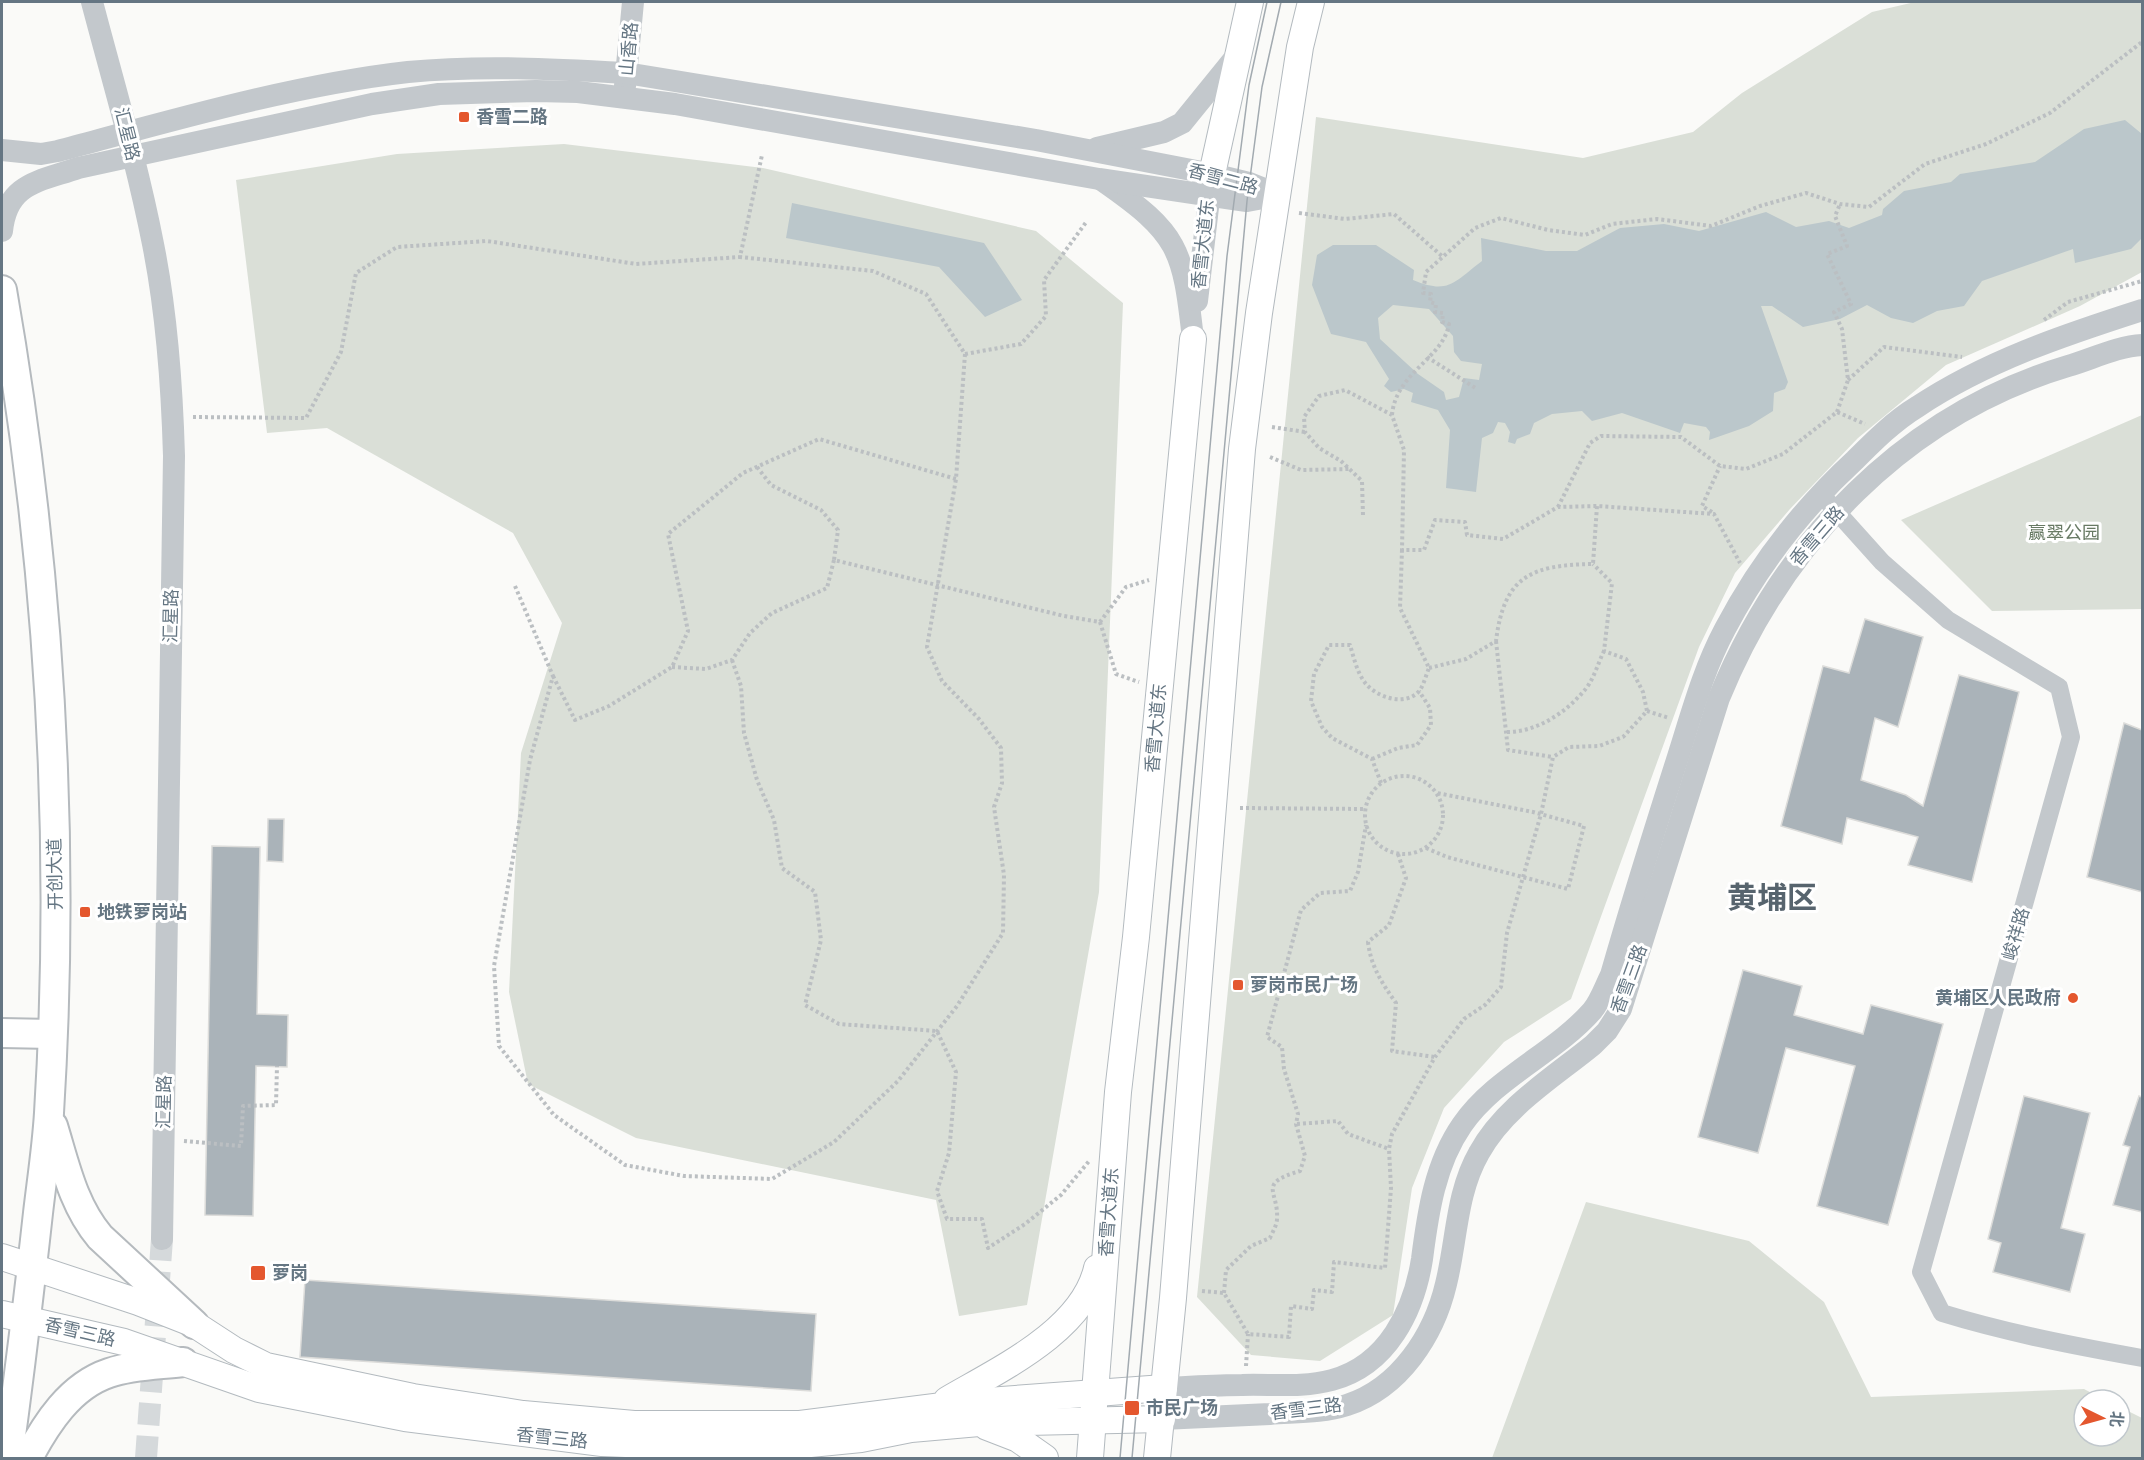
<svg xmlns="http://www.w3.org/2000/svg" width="2144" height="1460" viewBox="0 0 2144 1460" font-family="'Varela Round','Noto Sans SC',sans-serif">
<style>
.green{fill:#dadfd7}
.water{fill:#bbc7cb;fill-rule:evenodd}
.building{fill:#aab3b9;stroke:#dcdcda;stroke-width:1.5}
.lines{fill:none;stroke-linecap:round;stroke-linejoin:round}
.tertiary-tunnel{stroke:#d5d9db;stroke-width:22;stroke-dasharray:22 11;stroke-linecap:butt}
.secondary-casing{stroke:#b3babf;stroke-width:28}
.primary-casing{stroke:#b5babe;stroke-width:32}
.path{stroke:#bbbfc2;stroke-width:4;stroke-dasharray:3 3;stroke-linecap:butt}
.minor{stroke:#c3c8cc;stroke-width:18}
.tertiary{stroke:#c3c8cc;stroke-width:22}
.secondary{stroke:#fff;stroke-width:26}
.primary{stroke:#fff;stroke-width:28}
.tram{stroke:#a2aab0;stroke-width:1.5}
.poi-dot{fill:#e4572e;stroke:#fff;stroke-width:2}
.labels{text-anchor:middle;stroke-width:6;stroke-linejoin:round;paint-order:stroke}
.street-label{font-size:18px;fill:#657683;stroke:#fff}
.poi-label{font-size:18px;font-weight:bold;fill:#657683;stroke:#fff;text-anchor:start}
.park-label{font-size:18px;fill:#687a64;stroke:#fff}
.town-label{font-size:30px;font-weight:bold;fill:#57646e;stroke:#fff}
</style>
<rect width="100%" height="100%" fill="#fafaf8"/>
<g class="green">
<polygon points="1915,2 2142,2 2142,272 2080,306 1946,365 1858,438 1790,509 1735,573 1699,647 1571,999 1504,1042 1444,1108 1412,1188 1393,1315 1320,1361 1251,1355 1197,1297 1316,117 1583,158 1693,132 1742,93 1872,12"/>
<polygon points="564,144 763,168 1036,231 1123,303 1099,892 1027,1305 959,1316 936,1200 636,1138 528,1084 509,992 521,753 562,623 513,533 327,428 267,433 236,180 397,154"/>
<polygon points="2142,415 2142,609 1992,611 1901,520"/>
<polygon points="1586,1202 1749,1241 1824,1302 1871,1397 2084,1389 2105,1400 2084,1400 2084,1436 2120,1436 2120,1407 2142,1418 2142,1458 1492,1458"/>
</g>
<g class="water">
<path d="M2125,120L2142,134V238L2131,249L2075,263L2073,249L1982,281L1964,306L1937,311L1913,323L1891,318L1867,305L1840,319L1803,327L1772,306H1761L1788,382L1785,389L1774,393L1773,411L1749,426L1709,440L1710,432L1706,427L1684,423L1680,433L1622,413L1592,421L1582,411L1552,414L1534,423L1530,434L1517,439L1515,444L1508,442L1510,432L1505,423L1498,422L1493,433L1482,438L1476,492L1446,488L1450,430L1438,410L1411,402L1413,393L1404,389L1391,392L1384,386L1389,379L1366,342L1331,334L1312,285L1317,255L1333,245H1376L1414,270L1413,280C1449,295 1454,282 1482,261L1481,238L1546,251H1577L1620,228L1664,224L1699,231L1766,212L1796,227L1829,221L1849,228L1882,215L1883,209L1904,191L1951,182L1960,174L2035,162L2084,129ZM1393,305L1429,309L1453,336L1454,352L1461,361L1482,364L1479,380L1464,378L1459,397L1446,400L1444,392L1418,374L1380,339L1378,318Z"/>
<polygon points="792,203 984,243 1022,300 985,317 939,267 786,238"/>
</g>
<g class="building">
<polygon points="1865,619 1923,637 1898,727 1875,718 1861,780 1906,795 1923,806 1959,675 2019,692 1972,882 1908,865 1918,837 1847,818 1842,844 1781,826 1823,666 1849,673"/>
<polygon points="2124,723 2142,730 2142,892 2087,877"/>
<polygon points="268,819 284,819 283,862 267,861"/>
<polygon points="212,846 260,847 257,1014 288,1015 287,1067 256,1066 253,1216 205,1215"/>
<polygon points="1743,970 1802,986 1794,1015 1863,1034 1871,1005 1943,1024 1888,1225 1817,1206 1855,1066 1786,1048 1758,1153 1698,1137"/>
<polygon points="2024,1096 2090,1113 2061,1228 2085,1234 2070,1292 1993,1272 2001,1243 1988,1239"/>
<polygon points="2139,1096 2142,1097 2142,1212 2113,1205 2130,1147 2123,1145"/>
<polygon points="305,1280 816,1314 811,1391 300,1357"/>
</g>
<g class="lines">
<polyline class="tertiary-tunnel" points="146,1458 162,1239"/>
<defs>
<g id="secondary">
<polyline points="1212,174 1250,2"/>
<polyline points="2,1257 138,1302 194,1324 234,1350 266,1366 413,1397 523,1414 634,1424 800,1424 974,1402 1164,1388"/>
<polyline points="2,1314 124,1342 259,1389 405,1418 602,1443 697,1447 790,1446 861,1439 911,1429 979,1423 1162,1419"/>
<path d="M947,1400C998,1370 1083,1331 1097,1268"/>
<polyline points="987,1427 1018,1439 1045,1458"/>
<polyline points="1090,1458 1118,1092 1136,937 1193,339"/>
<polyline points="1157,1458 1173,1298 1242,449 1259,313 1300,47 1311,2"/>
</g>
<g id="primary">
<path d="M2,290C49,560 66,839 49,1113C47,1146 42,1179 38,1213C29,1295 19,1377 8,1458"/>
<polyline points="2,1033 52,1034"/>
<path d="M53,1126C65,1165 73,1205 100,1237L194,1324"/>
<path d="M28,1458C46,1424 70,1386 109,1373C132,1365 159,1365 183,1362"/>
</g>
</defs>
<use href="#secondary" class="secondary-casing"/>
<use href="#primary" class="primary-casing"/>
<g class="path">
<polyline points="1299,213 1345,219 1394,214 1443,257"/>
<polyline points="2044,320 2068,302 2142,281"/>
<polyline points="965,354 1021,344 1046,316 1044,280 1087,221"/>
<polyline points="1427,357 1477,389"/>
<polyline points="1848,380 1884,347 1962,357"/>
<polyline points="1837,412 1848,380 1842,329 1834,312 1851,304 1827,254 1847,246 1835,216 1840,204"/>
<path d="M1392,415C1396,372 1443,359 1449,324L1442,322L1443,313L1435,312L1436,304L1430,302L1431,294L1423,293L1426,272L1475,228L1501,218L1548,230L1585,235L1612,224L1657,219L1711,226L1760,206L1806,193L1840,204L1869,207L1925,164L1986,144L2050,113L2142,42"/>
<polyline points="193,417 306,418 341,352 356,273 397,247 487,241 636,264 740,257"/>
<polyline points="1272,427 1305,432"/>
<polyline points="1270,457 1301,470 1349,469"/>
<polyline points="757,467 771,485 821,510 838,530 834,560"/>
<polyline points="1558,507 1590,443 1601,436 1681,437 1720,466 1746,469 1783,454 1837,412 1865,424"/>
<polyline points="1712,512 1702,506 1720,466"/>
<polyline points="1363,515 1362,481 1341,461 1319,448 1305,432 1304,417 1319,396 1345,390 1392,415 1404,450 1402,550 1424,550 1435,520 1465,522 1467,535 1503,539 1558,507 1597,506 1714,514 1740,563"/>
<polyline points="515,586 553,676 530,760 494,966 499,1046 554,1115 625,1165 684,1176 772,1179 834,1142 898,1081 957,1006 1003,933 1004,875 994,807 1002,783 1001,748 979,719 942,681 927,647 956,479 965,354 926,294 873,271 740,257 762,155"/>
<polyline points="1100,622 1116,674 1139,682"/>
<polyline points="1496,641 1508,750 1553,757"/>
<polyline points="732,660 741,686 744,733 757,780 774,820 782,868 815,892 821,940 805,1005 839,1024 937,1031 956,1072 949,1153 937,1191 947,1219 982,1219 988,1248 1025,1224 1061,1195 1090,1160"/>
<polyline points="672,667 706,669 732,660 750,633 772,613 827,588 834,560 1064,616 1100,622 1126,587 1149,580"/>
<path d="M1429,668L1466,659L1496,641C1504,576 1531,565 1593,564L1597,506"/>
<polyline points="553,676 575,720 609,706 672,667 688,631 668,534 743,473 819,439 956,479"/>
<polyline points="1647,711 1669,718"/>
<path d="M1507,732C1536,732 1564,714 1583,692C1593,682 1598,663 1604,651"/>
<polyline points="1372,759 1398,748 1417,745 1431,725 1430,708 1419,691"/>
<circle cx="1404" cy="815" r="39"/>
<path d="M1381,783L1372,759L1332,738L1322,727L1311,701L1314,674L1329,645H1350C1354,658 1357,673 1366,684C1378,698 1407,707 1420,690C1424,684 1426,675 1429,668L1400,608L1402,550"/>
<polyline points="1240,808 1365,809"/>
<polyline points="1426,848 1447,857 1568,889 1584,826 1533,812 1437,793"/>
<path d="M1398,854L1406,878L1389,925L1368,942C1371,967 1382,983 1396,1003L1392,1051L1435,1057"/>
<polyline points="1297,1124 1338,1121 1348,1134 1389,1149"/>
<polyline points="184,1141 241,1146 243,1106 276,1105 277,1066"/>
<polyline points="1202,1291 1224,1293 1248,1334 1289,1337 1291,1306 1312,1309 1314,1290 1332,1292 1334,1262 1385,1268 1391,1188 1389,1149 1392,1134 1435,1057 1464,1019 1485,1005 1501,987 1507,933 1541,814 1553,757 1569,747 1599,746 1623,737 1647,711 1643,692 1626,659 1604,651 1612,583 1593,564"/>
<path d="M1224,1293L1226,1270L1251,1246L1270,1238C1272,1233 1277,1225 1277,1219C1279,1191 1256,1184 1300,1171L1305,1156L1296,1124L1298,1114L1284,1069L1282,1047L1267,1037L1301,910L1320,893L1350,891L1358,872L1366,825"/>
<polyline points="1246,1366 1248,1334"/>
</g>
<path class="minor" d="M1820,493L1882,562L1948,620L2059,687L2071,737L1921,1272L1942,1313C2007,1333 2075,1346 2142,1358"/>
<g class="tertiary">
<path d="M92,2C113,82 137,162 153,244C167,314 172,385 174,456L162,1239"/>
<polyline points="625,86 633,2"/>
<polyline points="1097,148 1164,132 1182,123 1238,54"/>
<path d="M2,150L41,154L58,151C170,121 293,85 408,72C481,65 554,69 626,73L1036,140L1212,174L1249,183L1279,195"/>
<path d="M1103,181C1179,234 1183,248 1193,339"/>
<path d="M2,231C7,183 38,182 78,168L372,104L439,94L536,91L578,92L675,104L1099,179L1233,199L1247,201L1279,195"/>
<polyline points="1197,301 1211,182"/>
<path d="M1164,1388C1190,1387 1216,1385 1242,1385C1272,1384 1303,1388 1332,1380C1388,1365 1414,1310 1422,1259C1428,1212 1435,1164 1462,1125C1495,1077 1554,1054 1592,1011C1600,1002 1605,987 1611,975C1631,905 1653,835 1675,766C1690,720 1702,672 1725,629C1758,566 1803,508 1855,460C1874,441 1894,421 1917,407C1986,361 2064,335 2142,310"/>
<path d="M1162,1419C1198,1417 1234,1416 1270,1414C1296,1412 1322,1413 1347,1405C1400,1388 1434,1335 1446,1284C1457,1240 1456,1193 1479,1153C1504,1107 1554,1077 1593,1045L1607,1031L1621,1009L1719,698C1783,542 1904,415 2068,366C2092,359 2118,346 2142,345"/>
</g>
<use href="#secondary" class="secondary"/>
<use href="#primary" class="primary"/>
<g class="tram">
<polyline points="1120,1458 1227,256 1249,85 1267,2"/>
<polyline points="1132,1458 1247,201 1262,87 1281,2"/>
</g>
</g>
<g class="poi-dot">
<rect x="458" y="111" width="12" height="12" rx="3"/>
<rect x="79" y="906" width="12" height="12" rx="3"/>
<rect x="1232" y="979" width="12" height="12" rx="3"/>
<circle cx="2073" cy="998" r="6"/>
<rect x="250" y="1265" width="16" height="16" rx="3"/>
<rect x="1124" y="1400" width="16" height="16" rx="3"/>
</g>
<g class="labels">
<g class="street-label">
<text transform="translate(629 49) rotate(-85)" y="6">山香路</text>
<text transform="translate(127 134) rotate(76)" y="6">汇星路</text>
<text transform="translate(1223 179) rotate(15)" y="6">香雪二路</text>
<text transform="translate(1203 244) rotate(-84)" y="6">香雪大道东</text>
<text transform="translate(1817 536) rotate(-49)" y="6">香雪三路</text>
<text transform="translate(171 616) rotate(-89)" y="6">汇星路</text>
<text transform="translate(1156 728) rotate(-85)" y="6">香雪大道东</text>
<text transform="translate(55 874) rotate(-91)" y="6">开创大道</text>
<text transform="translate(2016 934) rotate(-74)" y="6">峻祥路</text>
<text transform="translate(1629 979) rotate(-70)" y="6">香雪三路</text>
<text transform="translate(164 1102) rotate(-89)" y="6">汇星路</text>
<text transform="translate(1109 1212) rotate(-86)" y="6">香雪大道东</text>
<text transform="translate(80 1332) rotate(13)" y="6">香雪三路</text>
<text transform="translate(1306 1409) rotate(-7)" y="6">香雪三路</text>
<text transform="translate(552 1438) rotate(6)" y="6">香雪三路</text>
</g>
<g class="poi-label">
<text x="476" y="123">香雪二路</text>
<text x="97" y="918">地铁萝岗站</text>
<text x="1250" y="991">萝岗市民广场</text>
<text x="2061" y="1004" text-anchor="end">黄埔区人民政府</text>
<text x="272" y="1279">萝岗</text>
<text x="1146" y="1414">市民广场</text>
</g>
<g class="park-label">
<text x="2064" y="539">赢翠公园</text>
</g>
<g class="town-label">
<text x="1772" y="908">黄埔区</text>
</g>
</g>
<rect width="2144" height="1460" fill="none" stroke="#657683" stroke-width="6"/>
<g transform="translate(2102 1418) rotate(95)"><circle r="28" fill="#ffffff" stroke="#c1c8cd" stroke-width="1.5"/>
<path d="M0-4.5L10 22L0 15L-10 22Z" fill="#e4572e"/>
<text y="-9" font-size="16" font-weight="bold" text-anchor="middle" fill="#657683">北</text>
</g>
</svg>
